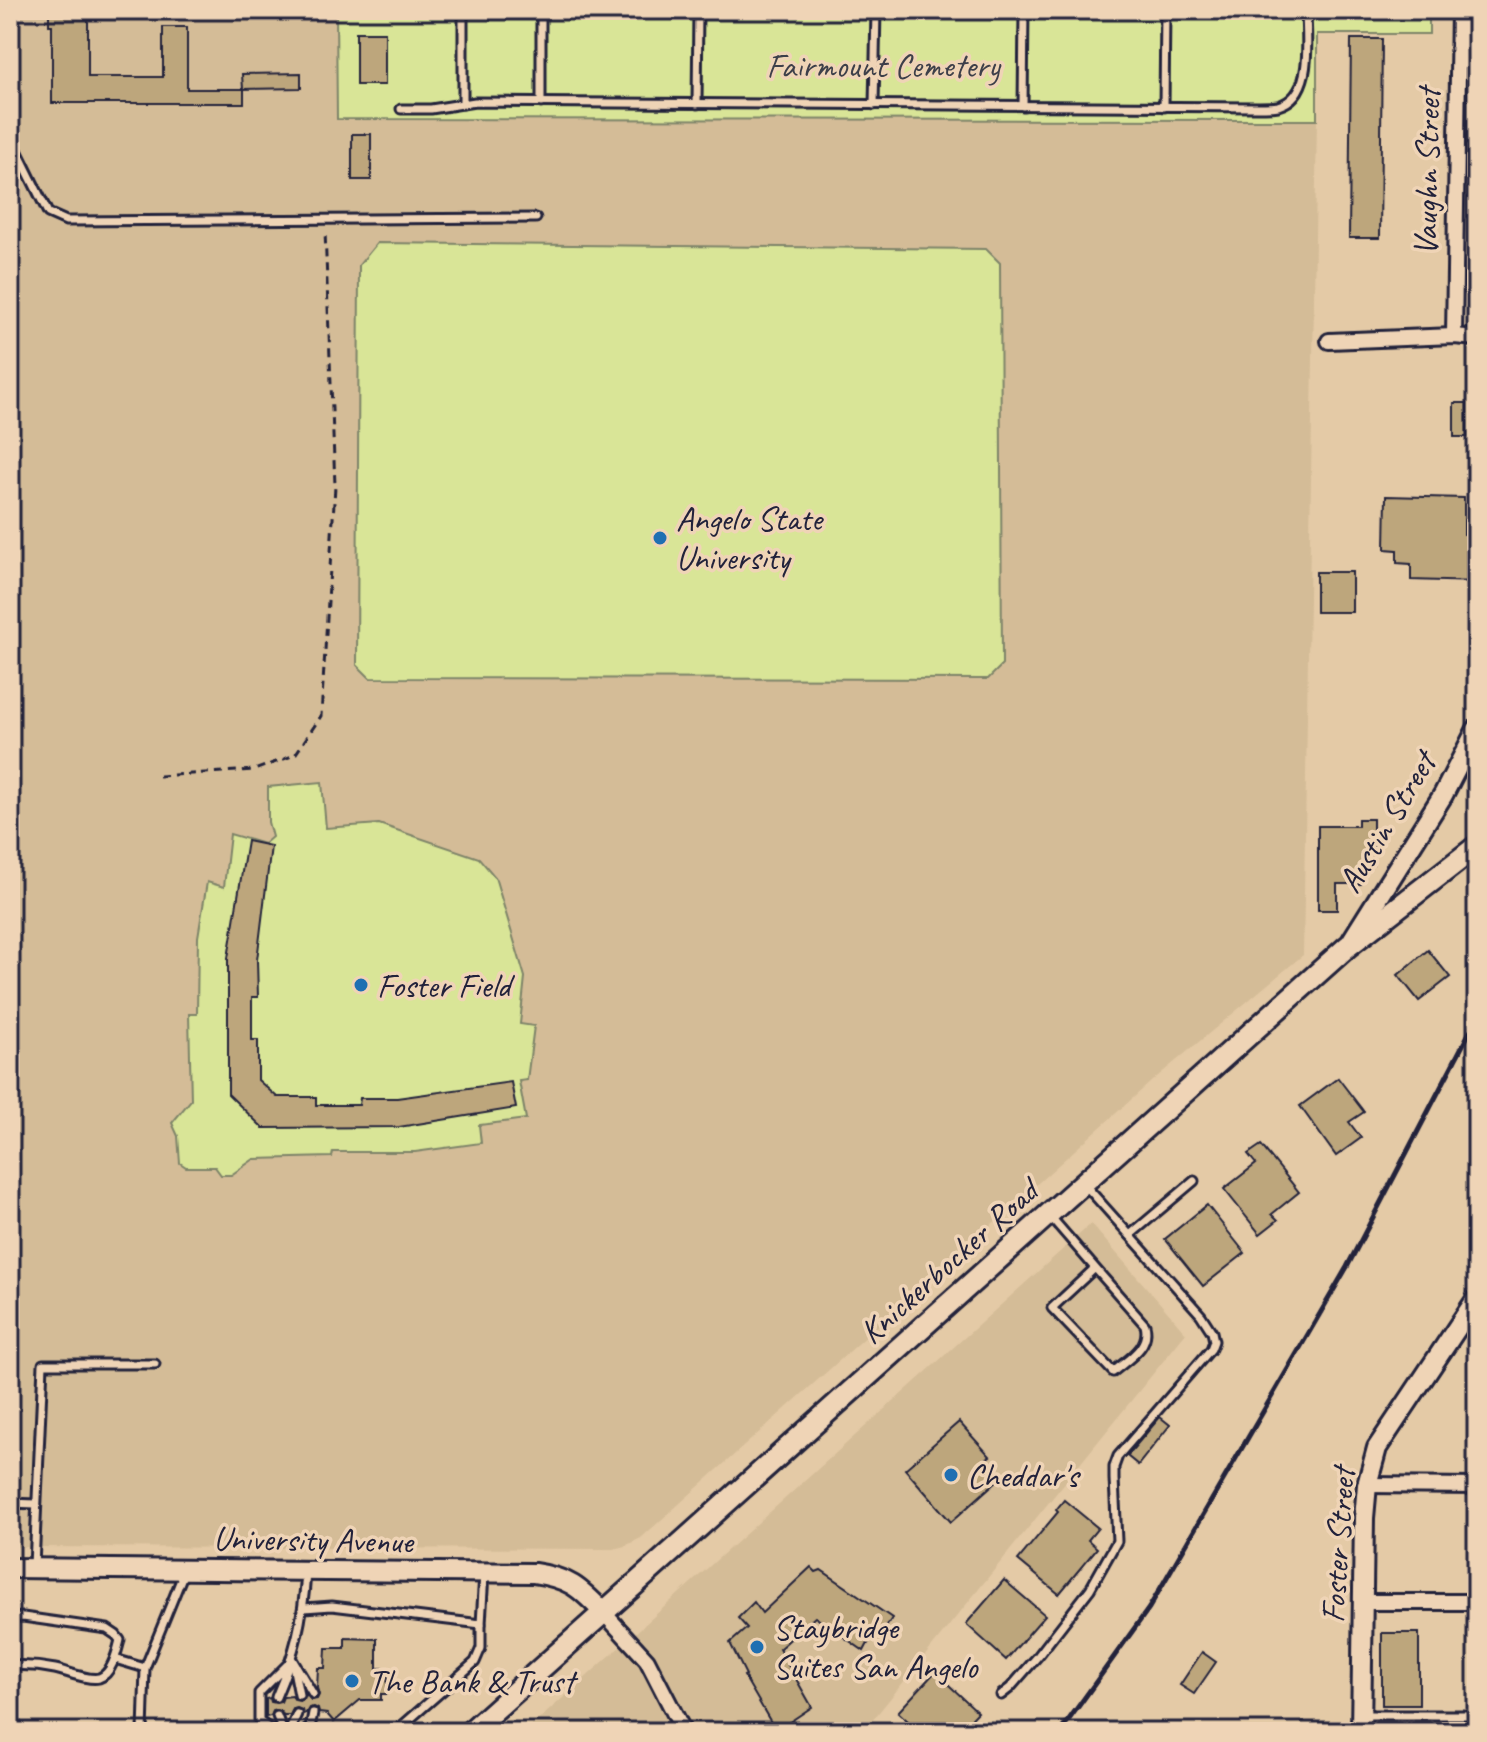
<svg xmlns="http://www.w3.org/2000/svg" width="1487" height="1742" viewBox="0 0 1487 1742" font-family="Caveat,sans-serif">
<style>
.built{fill:#d4bc97}
.green{fill:#d9e597;stroke:#7e8469;stroke-width:2}
.building{fill:#bda67c;stroke:#22223b;stroke-width:2}
.lines{fill:none;stroke-linecap:round;stroke-linejoin:round}
.service-casing{stroke:#22223b;stroke-width:13}
.minor-casing{stroke:#22223b;stroke-width:20}
.tertiary-casing{stroke:#22223b;stroke-width:24}
.secondary-casing{stroke:#22223b;stroke-width:26}
.path{stroke:#22223b;stroke-width:3;stroke-dasharray:8 6;stroke-linecap:butt}
.service{stroke:#efd4b6;stroke-width:7}
.minor{stroke:#efd4b6;stroke-width:14}
.tertiary{stroke:#efd4b6;stroke-width:18}
.secondary{stroke:#efd4b6;stroke-width:20}
.rail{stroke:#22223b;stroke-width:5}
.poi-dot{fill:#1f6fb2;stroke:#efd4b6;stroke-width:3}
.labels{text-anchor:middle;stroke-width:7;stroke-linejoin:round;paint-order:stroke}
.park-label{font-size:34px;fill:#3d3f49;stroke:#efd4b6}
.street-label{font-size:34px;fill:#22223b;stroke:#efd4b6}
.poi-label{font-size:34px;fill:#22223b;stroke:#efd4b6;text-anchor:start}
</style>
<rect width="100%" height="100%" fill="#e4caa6"/>
<filter id="ink" filterUnits="userSpaceOnUse"><feTurbulence type="fractalNoise" baseFrequency=".0125" numOctaves="2"/><feDisplacementMap in="SourceGraphic" scale="16" xChannelSelector="R" yChannelSelector="G"/><feConvolveMatrix kernelMatrix="1 2 1 2 8 2 1 2 1" color-interpolation-filters="sRGB"/></filter>
<g filter="url(#ink)">
<g class="built">
<polygon points="10,10 336,10 337,119 1317,120 1303,955 1152,1081 641,1538 625,1546 613,1549 10,1547"/>
<polygon points="1091,1224 1186,1333 863,1732 525,1732"/>
</g>
<g class="green">
<polygon points="336,10 1429,10 1429,34 1317,34 1317,120 337,119"/>
<polygon points="377,243 986,249 1000,263 1002,665 988,679 370,678 357,665 359,265"/>
<polygon points="322,782 326,828 379,824 479,858 495,877 525,977 520,1024 534,1026 527,1080 519,1081 526,1119 479,1125 481,1143 415,1152 333,1152 332,1157 254,1159 231,1175 221,1175 215,1167 186,1167 180,1163 178,1136 172,1123 191,1100 189,1014 197,1014 198,937 207,882 224,887 230,834 264,844 272,837 268,822 268,787"/>
</g>
<g class="building">
<polygon points="49,10 88,10 88,77 163,77 163,27 187,27 187,89 244,89 244,103 52,103 52,25 49,25"/>
<rect x="356" y="32" width="29" height="53"/>
<polygon points="1351,39 1382,39 1380,238 1349,238"/>
<polygon points="301,73 301,88 243,89 242,74"/>
<rect x="352" y="134" width="19" height="46"/>
<rect x="1454" y="403" width="13" height="34"/>
<polygon points="1386,496 1464,498 1464,534 1477,535 1477,582 1411,580 1411,564 1397,563 1397,550 1385,549"/>
<rect x="1316" y="572" width="36" height="40"/>
<polygon points="1358,819 1373,819 1373,865 1361,865 1361,884 1337,884 1337,910 1318,910 1318,826 1358,826"/>
<polygon points="247,841 271,846 257,960 258,997 252,997 252,1040 258,1040 258,1080 277,1097 316,1097 316,1105 359,1105 360,1098 397,1098 511,1082 516,1108 399,1127 263,1128 228,1094 228,958"/>
<polygon points="1428,950 1450,977 1419,1001 1398,975"/>
<polygon points="1338,1078 1364,1112 1349,1122 1361,1138 1336,1156 1300,1106"/>
<polygon points="1261,1145 1299,1192 1272,1214 1278,1220 1260,1234 1224,1189 1256,1164 1248,1154"/>
<polygon points="1207,1205 1245,1253 1203,1286 1165,1239"/>
<polygon points="1160,1417 1170,1425 1138,1465 1127,1456"/>
<polygon points="959,1422 990,1456 982,1462 998,1480 951,1522 905,1469"/>
<polygon points="1064,1500 1098,1528 1088,1540 1097,1548 1059,1594 1018,1560 1058,1512 1056,1510"/>
<polygon points="811,1567 816,1572 821,1570 892,1618 880,1636 874,1632 864,1651 815,1617 779,1649 812,1707 776,1731 744,1676 746,1675 730,1643 747,1628 738,1618 754,1602 762,1613"/>
<polygon points="1004,1580 1045,1615 1006,1660 966,1624"/>
<rect x="1382" y="1633" width="37" height="72"/>
<polygon points="345,1638 377,1639 377,1668 388,1669 387,1694 381,1694 381,1700 360,1700 334,1722 327,1714 319,1713 318,1709 314,1707 309,1708 306,1713 303,1714 302,1710 297,1708 293,1709 290,1715 284,1715 277,1710 273,1711 271,1716 266,1717 266,1699 270,1698 271,1702 276,1703 281,1702 283,1697 292,1696 295,1700 300,1701 304,1699 306,1694 311,1700 317,1699 319,1695 317,1688 318,1668 325,1668 326,1648 345,1648"/>
<polygon points="1202,1652 1216,1662 1194,1694 1180,1685"/>
<polygon points="935,1672 978,1712 959,1732 920,1732 898,1712"/>
</g>
<g class="lines">
<defs>
<g id="service">
<polyline points="463,10 463,104"/>
<polyline points="541,103 541,10"/>
<polyline points="697,104 698,10"/>
<polyline points="874,105 876,10"/>
<polyline points="1023,106 1024,10"/>
<polyline points="1164,107 1165,10"/>
<path d="M401,109H431L475,102L1259,107C1265,107 1272,107 1278,106C1315,96 1306,39 1306,10"/>
<polyline points="10,136 48,213 66,221 536,218"/>
<path d="M1050,1216L1095,1268L1052,1308L1113,1372C1128,1359 1151,1347 1145,1325L1095,1268"/>
<polyline points="1130,1235 1194,1181"/>
<polyline points="10,1503 36,1504"/>
<polyline points="34,1566 43,1364 155,1364"/>
<polyline points="304,1608 332,1606 481,1624 484,1573"/>
<path d="M10,1618L23,1617L107,1629L116,1635L120,1640C117,1652 112,1674 99,1678C88,1681 66,1671 55,1669C40,1666 24,1665 10,1666"/>
<polyline points="115,1659 145,1668"/>
<polyline points="292,1659 313,1694"/>
<polyline points="293,1665 299,1695"/>
<polyline points="1001,1695 1010,1688 1038,1656 1090,1589 1117,1541 1114,1479 1114,1467 1118,1456 1211,1349 1214,1341 1212,1332 1201,1315 1085,1185"/>
<path d="M276,1697C295,1653 303,1621 306,1572"/>
<polyline points="1363,1715 1477,1715"/>
<polyline points="277,1716 283,1732"/>
<polyline points="143,1732 145,1668 184,1572"/>
<polyline points="274,1732 259,1721 259,1693 288,1664"/>
<polyline points="289,1732 297,1714"/>
<polyline points="303,1732 310,1728 313,1713"/>
<polyline points="395,1732 475,1662 481,1648 481,1624"/>
</g>
<g id="minor">
<polyline points="1454,336 1459,10"/>
<polyline points="1329,341 1454,336 1477,338"/>
<polyline points="1367,1485 1477,1486"/>
<polyline points="1362,1602 1477,1602"/>
<polyline points="603,1612 647,1660 684,1732"/>
</g>
<g id="tertiary">
<polyline points="1352,940 1443,795 1477,729"/>
<path d="M10,1568L534,1573C569,1578 579,1587 603,1612"/>
<polyline points="1361,1732 1364,1518 1367,1485 1377,1448 1477,1298"/>
</g>
<polyline id="secondary" points="470,1732 1347,947 1477,846"/>
</defs>
<use href="#service" class="service-casing"/>
<use href="#minor" class="minor-casing"/>
<use href="#tertiary" class="tertiary-casing"/>
<use href="#secondary" class="secondary-casing"/>
<polyline class="path" points="159,776 254,770 295,755 321,716 335,486 325,231"/>
<use href="#service" class="service"/>
<use href="#minor" class="minor"/>
<use href="#tertiary" class="tertiary"/>
<use href="#secondary" class="secondary"/>
<polyline class="rail" points="1060,1732 1149,1608 1347,1267 1477,1018"/>
</g>
</g>
<g class="poi-dot">
<circle cx="660" cy="538" r="8"/>
<circle cx="361" cy="985" r="8"/>
<circle cx="951" cy="1475" r="8"/>
<circle cx="757" cy="1647" r="8"/>
<circle cx="352" cy="1681" r="8"/>
</g>
<g class="labels">
<g class="park-label">
<text x="883" y="77">Fairmount Cemetery</text>
</g>
<g class="street-label">
<text transform="translate(1426 172) rotate(-89)" y="12">Vaughn Street</text>
<text transform="translate(1386 822) rotate(-59)" y="12">Austin Street</text>
<text transform="translate(948 1261) rotate(-42)" y="12">Knickerbocker Road</text>
<text transform="translate(313 1539) rotate(1)" y="12">University Avenue</text>
<text transform="translate(1337 1545) rotate(-86)" y="12">Foster Street</text>
</g>
<g class="poi-label">
<text x="676" y="530">Angelo State<tspan x="676" dy="39">University</tspan></text>
<text x="377" y="997">Foster Field</text>
<text x="967" y="1487">Cheddar's</text>
<text x="773" y="1639">Staybridge<tspan x="773" dy="39">Suites San Angelo</tspan></text>
<text x="368" y="1693">The Bank &amp; Trust</text>
</g>
</g>
<rect width="1487" height="1742" fill="none" stroke="#efd4b6" stroke-width="40"/>
<rect x="20" y="20" width="1447" height="1702" fill="none" stroke="#22223b" stroke-width="3" filter="url(#ink)"/>
</svg>
